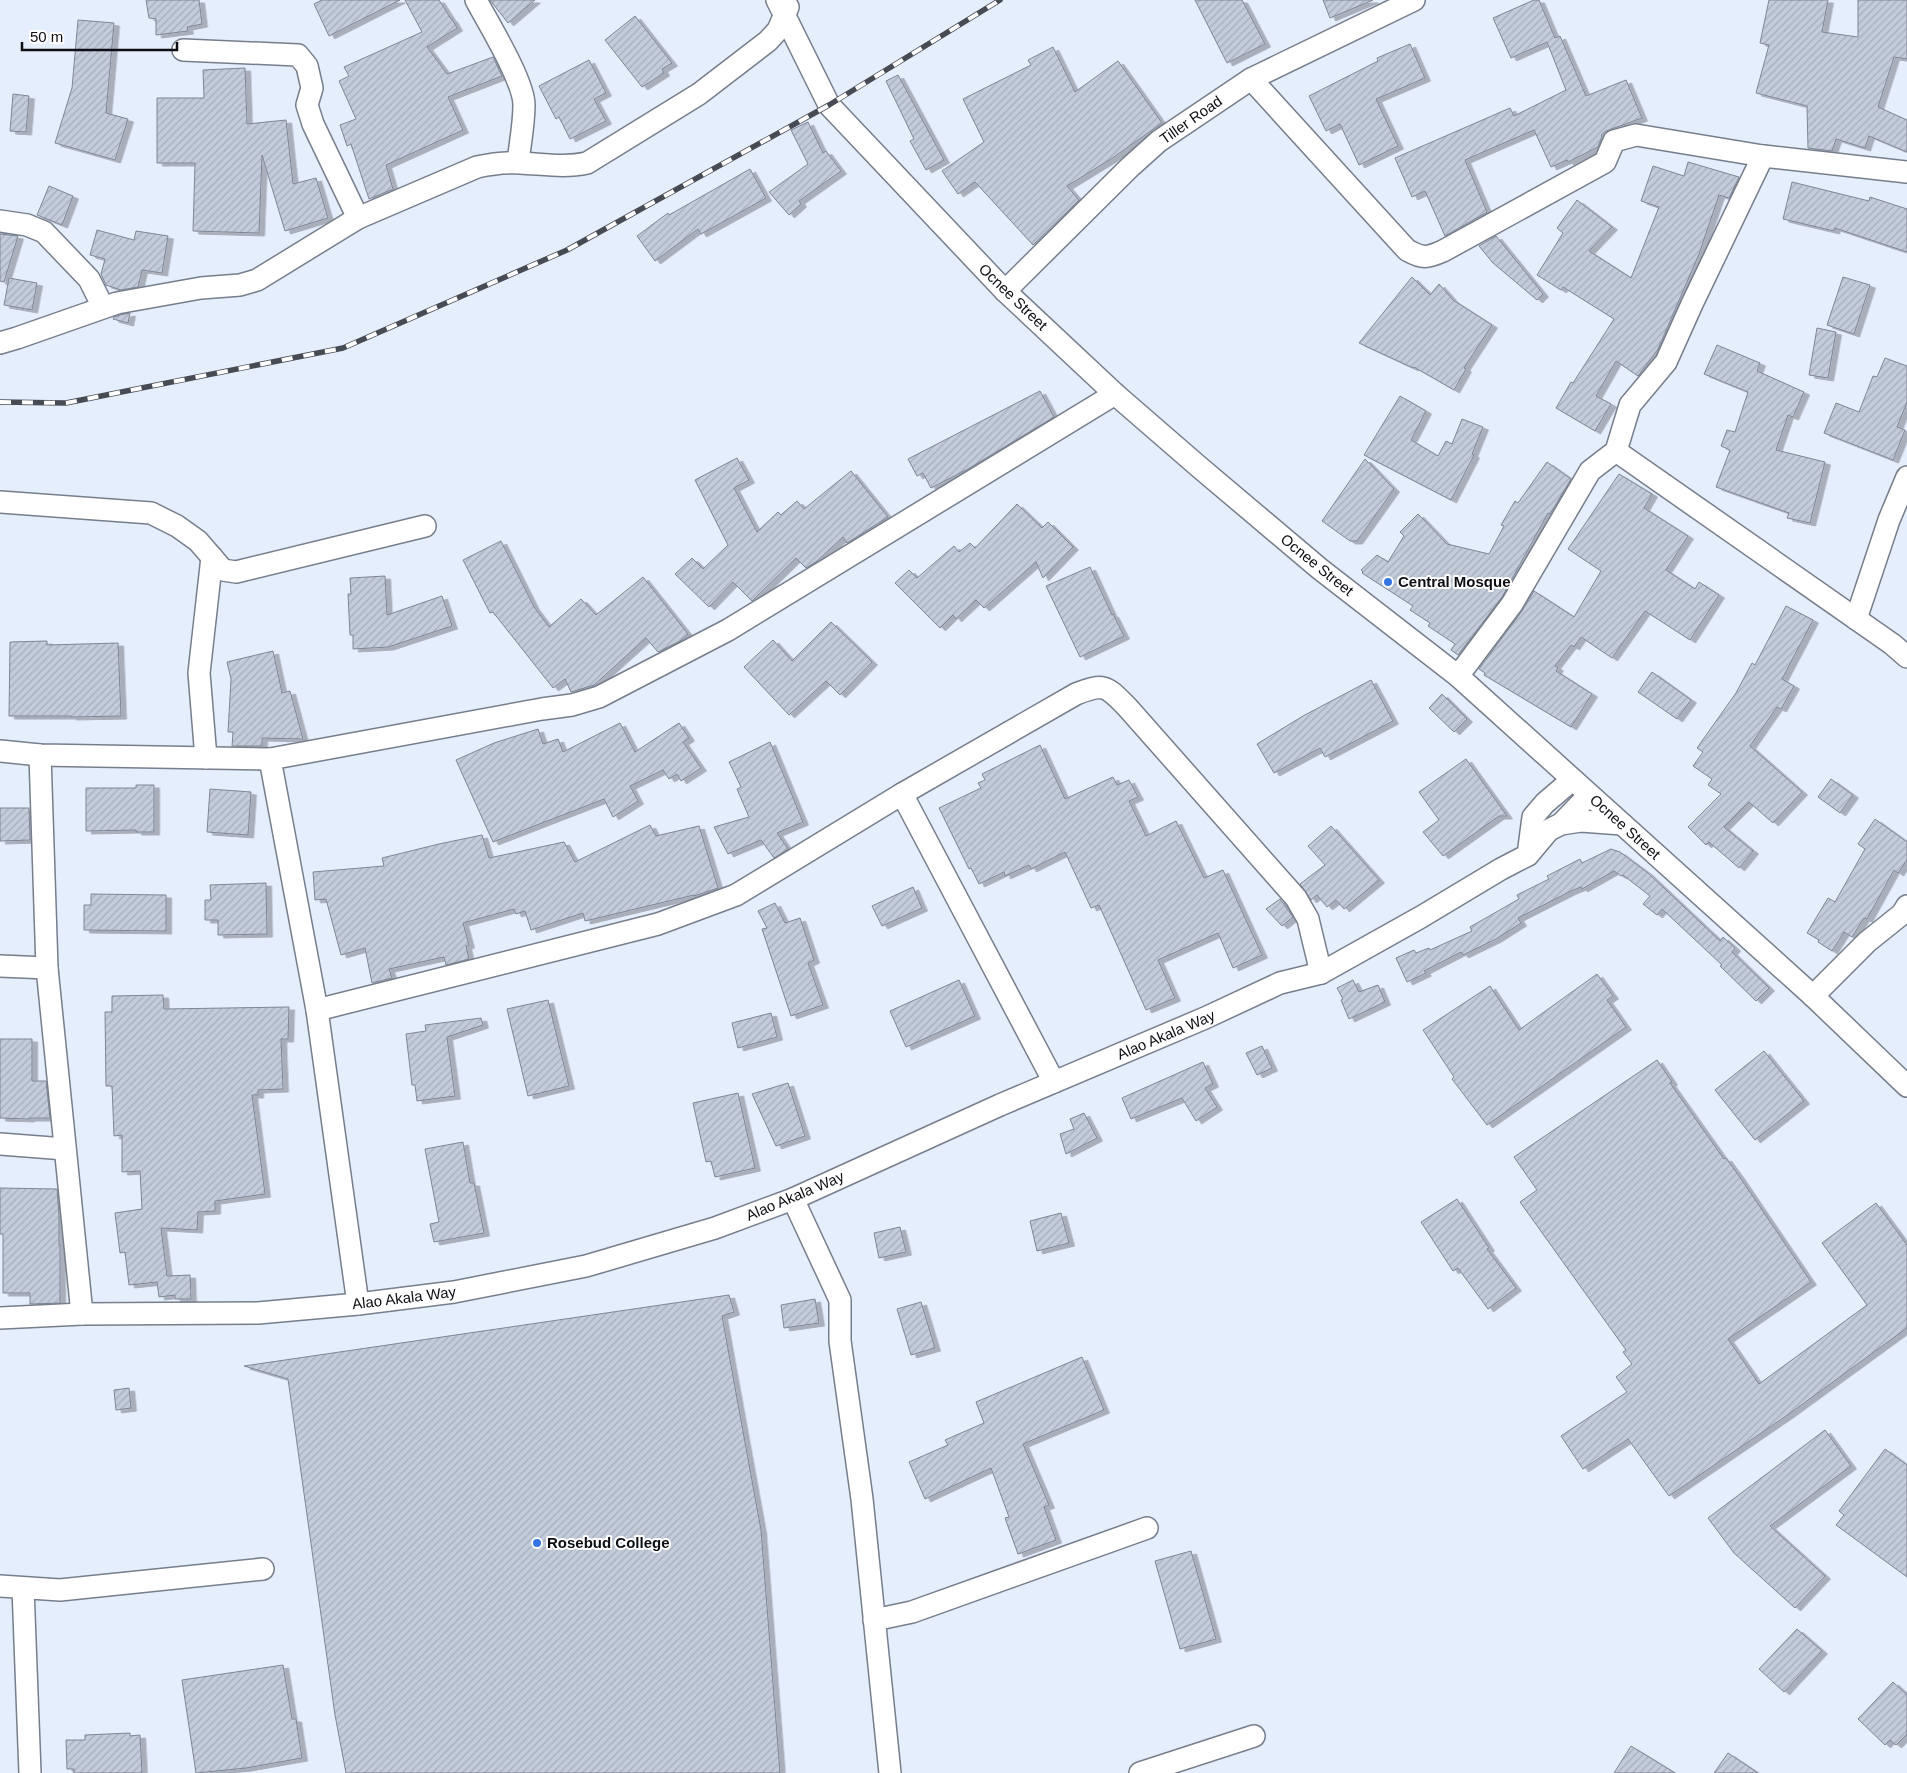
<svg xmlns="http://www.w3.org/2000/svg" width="1907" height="1773" viewBox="0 0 1907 1773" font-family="Helvetica,sans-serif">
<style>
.building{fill:url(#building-hatch);stroke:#7e8694;filter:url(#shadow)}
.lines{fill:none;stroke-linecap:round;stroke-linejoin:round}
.minor-casing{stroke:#767e8c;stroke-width:24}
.minor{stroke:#fff;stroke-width:21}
.rail-casing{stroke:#474b53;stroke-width:5.5}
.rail{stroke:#fff;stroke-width:4;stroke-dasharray:11;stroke-linecap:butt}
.poi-dot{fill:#3575e3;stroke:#fff;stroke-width:2}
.labels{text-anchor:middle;stroke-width:4;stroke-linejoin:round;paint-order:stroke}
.street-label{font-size:15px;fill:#0c0e13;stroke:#fff}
.poi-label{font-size:15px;font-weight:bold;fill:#0c0e13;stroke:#fff;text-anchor:start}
</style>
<defs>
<pattern id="building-hatch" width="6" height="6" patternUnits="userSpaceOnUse" patternTransform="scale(1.25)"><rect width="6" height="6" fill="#c3ccdb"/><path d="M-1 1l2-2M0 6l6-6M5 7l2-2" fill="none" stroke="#a6aebb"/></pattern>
<filter id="shadow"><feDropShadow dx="5.5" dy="3" stdDeviation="0" flood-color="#0004"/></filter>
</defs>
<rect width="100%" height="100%" fill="#e5eefd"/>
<g class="building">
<polygon points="146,0 199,0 202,24 187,27 188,31 156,35 156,19 149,18"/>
<polygon points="322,0 400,0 329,36 314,4"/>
<polygon points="405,0 439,0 451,19 452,19 457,28 427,47 447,74 493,57 502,76 448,97 463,130 386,165 393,189 369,199 351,144 347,146 340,125 356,119 339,81 349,76 344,67 422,32"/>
<polygon points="490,0 535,0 508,23"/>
<polygon points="1195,0 1242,0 1265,44 1227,63"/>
<polygon points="1323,0 1373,0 1330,18"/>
<polygon points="1534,0 1539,0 1555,38 1560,36 1586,96 1626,80 1642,118 1606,131 1601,135 1602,136 1598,147 1568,162 1567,160 1551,167 1534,130 1465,160 1487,212 1445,236 1425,191 1412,197 1395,158 1510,108 1514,116 1566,90 1547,42 1511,58 1493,18"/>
<polygon points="1769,0 1828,0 1822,32 1858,37 1858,0 1907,0 1907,59 1894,57 1878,107 1907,120 1907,152 1869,136 1865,148 1836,139 1832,151 1808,148 1807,106 1756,93 1769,45 1760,43"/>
<polygon points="635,16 672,63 662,69 664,73 642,87 605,40"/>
<polygon points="78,20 114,23 106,113 128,119 115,160 55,143 72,88"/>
<polygon points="1410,44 1425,78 1376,99 1398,146 1359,165 1340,124 1326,131 1309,96 1378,61 1377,58"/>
<polygon points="1053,47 1075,92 1118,61 1162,123 1111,159 1067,186 1079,200 1033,245 975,182 958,194 942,171 984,142 963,99 1031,65 1028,60"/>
<polygon points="589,60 606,93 594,99 606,121 570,139 559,117 556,119 539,86"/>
<polygon points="245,68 247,124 286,120 293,184 316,178 328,218 285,231 262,155 259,233 193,231 195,163 157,163 157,98 204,98 203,70"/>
<polygon points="898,75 944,160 926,170 910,141 914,139 886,81"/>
<polygon points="13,94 29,96 26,132 10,131"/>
<polygon points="808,122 823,153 826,151 841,171 799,201 801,204 789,215 769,192 808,164 791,130"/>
<polygon points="1688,162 1739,177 1729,198 1719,195 1699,254 1658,349 1638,376 1616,361 1596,396 1611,404 1595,431 1556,408 1571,382 1573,383 1614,319 1563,287 1561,290 1537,275 1563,233 1557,228 1577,200 1612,227 1589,251 1631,278 1659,207 1641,201 1653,166 1684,176"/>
<polygon points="750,169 766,198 701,234 698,229 655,261 637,236 668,213 669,215"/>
<polygon points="1792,182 1869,201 1870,197 1907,209 1907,252 1835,228 1834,231 1783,219"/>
<polygon points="49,186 73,196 62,225 37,215"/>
<polygon points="97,230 134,240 136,231 168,236 162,273 142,270 138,287 121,290 106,285 101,274 105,259 90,255"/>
<polygon points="0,234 18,236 4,282 0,281"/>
<polygon points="1496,236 1543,294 1537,300 1493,263 1479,246"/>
<polygon points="1412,277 1430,295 1439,284 1453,300 1492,325 1464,368 1466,369 1454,390 1414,367 1413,368 1359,343"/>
<polygon points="1843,277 1870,285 1854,334 1827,325"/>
<polygon points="9,278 37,283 32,310 4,305"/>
<polygon points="130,313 128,323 113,319 114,317 120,315"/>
<polygon points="1817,328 1836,332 1828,378 1809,375"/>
<polygon points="1717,345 1760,363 1757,371 1804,392 1793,417 1788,415 1776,450 1825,462 1810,523 1787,518 1789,513 1716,487 1730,450 1721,446 1727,430 1735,432 1748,392 1704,374"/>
<polygon points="1885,358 1907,366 1907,402 1897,427 1905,430 1893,460 1824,433 1836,403 1859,412 1873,376 1877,377"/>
<polygon points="1040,391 1054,417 968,469 931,488 923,473 917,476 908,459"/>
<polygon points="1400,396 1426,411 1411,440 1438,456 1446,441 1452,444 1462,419 1483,427 1472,454 1474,455 1451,500 1364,455"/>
<polygon points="737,458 749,480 734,488 757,532 778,512 781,515 797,501 804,509 851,471 888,517 847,543 843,537 817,561 806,568 796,558 752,601 733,582 709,607 675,574 692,558 703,569 728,545 695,480"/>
<polygon points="1365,459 1394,489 1357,541 1350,541 1322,521"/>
<polygon points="1547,462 1571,479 1550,514 1548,513 1502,597 1458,655 1451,650 1455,644 1428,626 1430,623 1410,610 1413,606 1362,573 1363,572 1361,570 1377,555 1388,562 1404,536 1400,532 1418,514 1447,544 1489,554 1504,526 1501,525 1515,501 1518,503"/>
<polygon points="1619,474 1652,494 1644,508 1688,536 1666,570 1695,589 1699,582 1719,595 1690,640 1645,611 1612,658 1581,637 1574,647 1571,645 1555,666 1558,668 1556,671 1592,694 1571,727 1484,675 1485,673 1479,669 1522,611 1534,591 1574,617 1601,571 1568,549"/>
<polygon points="1017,504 1042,528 1048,522 1073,547 1043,578 1036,562 984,608 976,600 956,619 953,615 940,628 895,583 909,570 917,578 954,546 959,552 970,543 975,548"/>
<polygon points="501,541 534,607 549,627 581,599 596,615 643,577 688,634 680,641 658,652 646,638 594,685 571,692 565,679 553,688 493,612 490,613 463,560"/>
<polygon points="1090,567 1112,615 1113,614 1124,636 1080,657 1046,586"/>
<polygon points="385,576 387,615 442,596 452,626 388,647 353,649 353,635 350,635 348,594 351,594 350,578"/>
<polygon points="1786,606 1813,620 1782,679 1794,686 1781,709 1777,707 1750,746 1802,792 1773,823 1749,802 1724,827 1753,851 1739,868 1709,842 1706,845 1688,827 1721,794 1708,785 1712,779 1693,766 1703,752 1697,748 1736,693 1752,663 1755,665"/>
<polygon points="831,622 872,662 840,695 826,681 789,715 744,667 773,640 792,661"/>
<polygon points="47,641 47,645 118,643 121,716 71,717 71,716 9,716 10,642"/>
<polygon points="273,651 282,693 290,691 303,739 262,738 262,746 232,746 233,732 228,732 231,679 227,662"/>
<polygon points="1652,672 1691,700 1677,719 1638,692"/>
<polygon points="1371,680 1393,721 1325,757 1320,748 1274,773 1257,744 1303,716"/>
<polygon points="1442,694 1467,719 1454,732 1429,708"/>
<polygon points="620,723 635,752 679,723 689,738 683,742 701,768 681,781 677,774 669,779 663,770 630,786 638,801 613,817 604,799 493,842 456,760 494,743 538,729 543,744 558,739 563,752"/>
<polygon points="770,742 803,822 777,833 788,849 774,858 761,840 728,854 714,827 749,817 737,789 741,787 729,762"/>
<polygon points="1040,745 1065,799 1113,777 1117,785 1129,780 1138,797 1129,801 1146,836 1176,821 1204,878 1223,870 1262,955 1233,968 1218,933 1158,960 1175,998 1146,1010 1099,905 1091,908 1065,852 1031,869 1029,865 1005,876 1004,872 979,884 971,868 969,869 939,808 981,788 978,783 985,780 982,774"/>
<polygon points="1466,759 1507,816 1499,816 1443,856 1423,832 1439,820 1419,792"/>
<polygon points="1831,779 1853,795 1840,813 1818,797"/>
<polygon points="136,785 154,785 154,832 136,832 136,830 86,831 86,788 136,788"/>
<polygon points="210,789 251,792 248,835 207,832"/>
<polygon points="0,808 29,808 30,840 0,841"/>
<polygon points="1875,819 1907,842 1907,860 1898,873 1894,870 1867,919 1864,918 1852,937 1844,932 1832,951 1818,942 1819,940 1807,933 1828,898 1835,902 1865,849 1858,844"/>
<polygon points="650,825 656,836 699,826 718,888 694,896 694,895 585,921 583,913 531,930 525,911 516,914 514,909 463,923 469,945 466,946 469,959 446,965 444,957 389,969 392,978 372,983 365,948 341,955 326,899 315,900 313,872 384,866 382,858 439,844 482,835 489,858 564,842 575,862"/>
<polygon points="1331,826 1379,880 1344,909 1336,900 1327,907 1317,895 1311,900 1300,884 1325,865 1308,846"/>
<polygon points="1611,849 1620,852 1648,873 1720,941 1723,937 1735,948 1732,952 1769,988 1756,1001 1720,966 1722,965 1662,909 1657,915 1643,904 1650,896 1623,875 1621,876 1614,871 1582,889 1581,887 1571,891 1518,918 1521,923 1496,939 1463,955 1461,952 1424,971 1426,973 1407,982 1396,958 1414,950 1416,953 1429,948 1430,950 1472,931 1470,927 1519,899 1517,895 1549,879 1547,876 1580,859 1582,863"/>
<polygon points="266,883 267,934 218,935 218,920 205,920 205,900 211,900 210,885"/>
<polygon points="913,887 922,908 882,926 872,906"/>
<polygon points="91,894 166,895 166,931 84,930 84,905 91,905"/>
<polygon points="1280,899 1293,917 1282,926 1266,909"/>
<polygon points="775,903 785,923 800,918 814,960 808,963 823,1005 791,1016 762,929 767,928 758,911"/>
<polygon points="1597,974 1613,996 1607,1000 1626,1027 1487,1125 1452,1079 1454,1077 1423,1030 1490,986 1519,1030"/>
<polygon points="959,980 975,1016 906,1047 890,1011"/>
<polygon points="1353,980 1359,992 1378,985 1385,1002 1349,1019 1341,1000 1343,999 1337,988"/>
<polygon points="163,995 164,1009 289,1007 288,1039 281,1039 283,1089 258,1090 258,1095 252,1095 265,1194 215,1201 215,1211 198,1212 197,1230 161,1228 167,1276 190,1275 191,1299 175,1299 175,1295 159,1297 157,1282 129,1285 125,1252 120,1253 115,1213 142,1209 140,1171 122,1172 122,1135 114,1136 112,1086 106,1086 105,1012 112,1012 112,996"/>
<polygon points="548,1000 569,1086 528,1096 507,1009"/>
<polygon points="771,1013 777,1037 738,1048 732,1023"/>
<polygon points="481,1018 483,1025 447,1037 455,1096 417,1101 415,1085 412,1085 406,1034 426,1031 425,1025"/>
<polygon points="0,1039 32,1039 32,1081 46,1081 50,1118 29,1118 29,1119 0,1118"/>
<polygon points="1262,1046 1272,1068 1257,1075 1246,1053"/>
<polygon points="1764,1051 1804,1101 1755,1140 1715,1090"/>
<polygon points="1657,1060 1672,1082 1670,1083 1724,1159 1726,1158 1739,1176 1811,1282 1728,1339 1759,1384 1867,1305 1822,1243 1876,1203 1907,1245 1907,1328 1789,1414 1669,1496 1628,1439 1583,1469 1561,1436 1627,1392 1616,1377 1632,1364 1623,1352 1626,1350 1520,1202 1537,1190 1514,1157"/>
<polygon points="1203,1062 1213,1084 1205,1088 1217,1107 1196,1121 1182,1098 1131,1119 1122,1098"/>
<polygon points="788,1083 805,1136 776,1146 752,1094"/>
<polygon points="738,1093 755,1168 715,1177 711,1161 706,1162 693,1103"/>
<polygon points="1084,1113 1097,1138 1066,1154 1060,1134 1074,1129 1070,1119"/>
<polygon points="463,1142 470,1183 474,1183 484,1233 434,1242 430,1224 439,1222 425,1149"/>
<polygon points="0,1188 57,1189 59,1215 59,1245 60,1245 60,1303 30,1304 30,1293 3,1293 3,1234 0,1234"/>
<polygon points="1457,1199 1489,1248 1487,1249 1516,1288 1488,1309 1458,1268 1453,1271 1421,1222"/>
<polygon points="1061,1213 1069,1243 1037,1251 1030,1221"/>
<polygon points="900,1227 906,1252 879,1258 874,1233"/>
<polygon points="729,1295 734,1312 722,1316 761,1530 780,1773 346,1773 335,1715 288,1379 244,1366"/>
<polygon points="815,1299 819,1323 784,1328 781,1305"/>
<polygon points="921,1302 935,1348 911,1355 897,1309"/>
<polygon points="1082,1357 1104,1410 1023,1444 1049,1505 1044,1507 1056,1540 1018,1554 1005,1518 1009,1517 991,1468 925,1499 909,1462 948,1445 945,1440 984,1423 976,1402"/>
<polygon points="129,1388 131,1408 116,1410 114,1390"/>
<polygon points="1825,1430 1851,1466 1770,1526 1825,1576 1795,1608 1734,1553 1708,1518"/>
<polygon points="1885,1449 1907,1465 1907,1577 1836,1525 1844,1515 1839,1511"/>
<polygon points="1191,1551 1216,1639 1180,1649 1155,1561"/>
<polygon points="1797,1629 1822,1651 1784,1692 1759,1669"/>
<polygon points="283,1665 292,1719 296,1719 302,1758 246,1768 196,1773 182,1680"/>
<polygon points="1893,1682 1907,1695 1907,1734 1896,1745 1890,1740 1885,1745 1858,1719"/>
<polygon points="130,1733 130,1736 140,1735 142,1773 74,1773 74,1769 67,1769 66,1740 85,1740 85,1735"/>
<polygon points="1631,1746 1675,1773 1614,1773"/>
<polygon points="1728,1753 1758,1773 1714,1773"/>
</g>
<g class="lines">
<defs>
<g id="minor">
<path d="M476,0C488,23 524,81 524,105C524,124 520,144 518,162"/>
<polyline points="777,0 829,105 1005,291 1115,394 1198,466 1320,569 1458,676 1813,996 1907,1086"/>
<polyline points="183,50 298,55 307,66 312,88 307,105 313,124 358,218"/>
<path d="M1251,79L1407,250C1423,259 1427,258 1443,251L1605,162L1614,141L1636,135L1763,156"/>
<polyline points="0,221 27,225 44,232 89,279 103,307"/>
<polyline points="1005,291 1130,167 1159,141 1251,79 1414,0"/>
<path d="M0,343L17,338L117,303L201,288L240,285L257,280L358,218L477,167C491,164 506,162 520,163C543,164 565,168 587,163L699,94L768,41L778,30L788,7"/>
<polyline points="1616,451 1892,644 1907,657"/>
<polyline points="0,502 151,513 177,526 198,541 223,570 236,572 425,526"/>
<polyline points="1856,619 1889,520 1907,477"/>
<polyline points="1458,676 1512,604 1590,471 1616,451 1630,405 1666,362 1692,304 1763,156 1907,172"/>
<polyline points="0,751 40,755 270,759 542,709 572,705 599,697 728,630 1115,394"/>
<polyline points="40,755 47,968 82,1314"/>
<polyline points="206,758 199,673 212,557"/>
<polyline points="270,759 317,1010 358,1304"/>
<polyline points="902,794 1054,1082"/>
<polyline points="1561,824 1581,821 1622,824"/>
<polyline points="1528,855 1533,817 1545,803 1572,780"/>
<polyline points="0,966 47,968"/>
<polyline points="1813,996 1867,942 1902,914 1907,906"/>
<path d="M317,1010L658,924L736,895L902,794L1076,694C1106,682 1107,687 1128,708L1296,898L1308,919L1321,973"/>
<polyline points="0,1144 65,1149"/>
<polyline points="793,1199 840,1300 840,1341 862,1499 890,1773"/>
<polyline points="0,1318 82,1314 258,1313 358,1304 454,1292 586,1266 715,1228 793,1199 1000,1105 1205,1018 1280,983 1321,973 1421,917 1501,869 1528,855 1549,830 1561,824 1589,795"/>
<polyline points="0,1586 60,1590 263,1569"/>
<polyline points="23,1588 30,1773"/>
<polyline points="874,1620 912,1612 1147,1528"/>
<polyline points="1140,1773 1254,1736"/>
</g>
</defs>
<use href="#minor" class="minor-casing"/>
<use href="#minor" class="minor"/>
<defs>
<polyline id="rail" points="0,402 66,403 343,348 567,250 829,105 1000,0"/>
</defs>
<use href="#rail" class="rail-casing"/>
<use href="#rail" class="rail"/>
</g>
<g class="poi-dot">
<circle cx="1388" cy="582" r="5"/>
<circle cx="537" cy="1543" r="5"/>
</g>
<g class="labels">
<g class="street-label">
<text transform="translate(1191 120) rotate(-35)" y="5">Tiller Road</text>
<text transform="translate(1013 297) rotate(44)" y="5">Ocnee Street</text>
<text transform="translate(1317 565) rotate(39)" y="5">Ocnee Street</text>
<text transform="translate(1625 827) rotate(42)" y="5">Ocnee Street</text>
<text transform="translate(1166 1035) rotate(-23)" y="5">Alao Akala Way</text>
<text transform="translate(795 1196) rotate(-23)" y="5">Alao Akala Way</text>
<text transform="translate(404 1298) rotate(-7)" y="5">Alao Akala Way</text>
</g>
<g class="poi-label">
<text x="1398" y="587">Central Mosque</text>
<text x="547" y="1548">Rosebud College</text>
</g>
</g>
<path d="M22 42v8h155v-8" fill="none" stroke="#0c0e13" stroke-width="2.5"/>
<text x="30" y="42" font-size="15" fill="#0c0e13" stroke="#ffffff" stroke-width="4" paint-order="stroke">50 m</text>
</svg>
